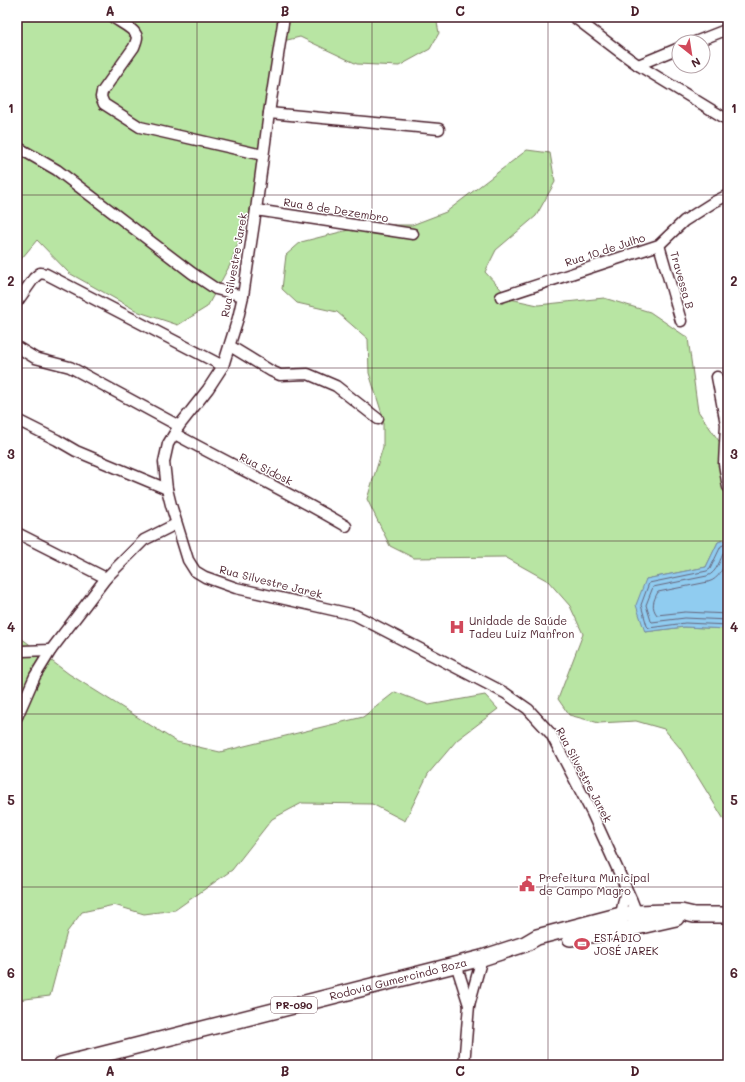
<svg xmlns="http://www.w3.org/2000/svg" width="745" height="1082" viewBox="0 0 745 1082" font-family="Mali,sans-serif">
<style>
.green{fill:#b8e5a3;stroke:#818267}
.water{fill:#90ccf0;stroke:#7487a1}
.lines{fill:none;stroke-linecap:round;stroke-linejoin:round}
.shore{stroke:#66647a;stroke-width:1}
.street-casing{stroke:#4a1f2b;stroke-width:13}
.primary-casing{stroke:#4a1f2b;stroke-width:18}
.street{stroke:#fff;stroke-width:10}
.primary{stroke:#fff;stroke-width:15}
.grid{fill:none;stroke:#4a1f2b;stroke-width:1;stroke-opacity:0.55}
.labels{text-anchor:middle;stroke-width:3;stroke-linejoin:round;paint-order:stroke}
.shield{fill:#fff;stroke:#80626b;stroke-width:1}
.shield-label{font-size:10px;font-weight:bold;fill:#4a1f2b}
.street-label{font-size:11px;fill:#4a1f2b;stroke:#fff}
.poi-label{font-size:11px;fill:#4a1f2b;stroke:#fff;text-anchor:start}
.neatline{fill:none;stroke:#4a1f2b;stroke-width:1.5}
.grid-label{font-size:13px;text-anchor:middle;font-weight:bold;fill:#4a1f2b}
</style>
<rect width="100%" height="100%" fill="#fff"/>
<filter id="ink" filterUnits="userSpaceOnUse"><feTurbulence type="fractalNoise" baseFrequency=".025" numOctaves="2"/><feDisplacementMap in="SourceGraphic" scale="8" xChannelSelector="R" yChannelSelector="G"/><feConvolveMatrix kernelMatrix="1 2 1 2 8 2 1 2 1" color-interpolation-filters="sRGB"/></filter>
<g filter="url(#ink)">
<g class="green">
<polygon points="17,17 436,17 439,33 430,49 399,66 357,64 300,37 283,41 254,200 230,265 207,307 178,325 139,312 69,273 37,240 17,264"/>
<polygon points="527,150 550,153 555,182 536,216 496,250 485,272 510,299 538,305 604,298 650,312 688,338 698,411 728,454 728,539 718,542 706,567 646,579 645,632 684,627 728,629 728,826 680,748 664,729 636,721 599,723 569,715 558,699 583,634 570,606 548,581 505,557 414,558 390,546 367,499 383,447 383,417 369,373 368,339 337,312 297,303 282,289 286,255 301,242 368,225 412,225 446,212"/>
<polygon points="17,635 69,674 177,742 220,752 363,717 395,692 429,705 485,695 498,709 457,740 428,774 405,821 372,804 302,803 272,819 232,870 175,910 144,914 114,905 82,912 67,932 50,996 17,1000"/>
</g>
<polygon class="water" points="728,539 728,629 684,627 645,632 636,605 646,579 706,567 718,542"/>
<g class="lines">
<g class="shore">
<polyline points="728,543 721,546 710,569 707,571 649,583 641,605 647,626 649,628 685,623 728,625"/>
<path d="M728,548L725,550C720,559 717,573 707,576L653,587L646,605L651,621L652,622L685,618L728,620"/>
<path d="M728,557C723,567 720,579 708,582L658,592C653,601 651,607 657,615L685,612L728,614"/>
</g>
<defs>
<g id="street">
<polyline points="284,17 269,113 256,210 243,296 238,318 223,366 208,389 179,426 168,444 164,462 167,489 171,505 188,560 195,571 205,577 236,588 355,615 505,693 528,709 551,734 592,813 632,901 639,919"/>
<polyline points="574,17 620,52 638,65 728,120"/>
<path d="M114,18C121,23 135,29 137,37C137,40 135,44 134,47L102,92L101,97L104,104L140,127L263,155"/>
<polyline points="695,42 728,29"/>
<polyline points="638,65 679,48"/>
<polyline points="269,113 439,129"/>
<polyline points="17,147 57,170 192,273 216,289 243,296"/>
<polyline points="256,210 413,234"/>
<polyline points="659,245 681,321"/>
<polyline points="501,297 659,245 684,221 714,202 728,195"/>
<polyline points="17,302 34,278 40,273 46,274 223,366"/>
<polyline points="230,346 271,371 280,375 308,374 336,386 378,419"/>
<polyline points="17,347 35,358 70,367 179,426"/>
<polyline points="717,377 726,424 724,464 728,487"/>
<polyline points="17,420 57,440 76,451 167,489"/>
<path d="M175,434C232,465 290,493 346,526"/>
<polyline points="17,533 106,578"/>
<polyline points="17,652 22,651 51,650"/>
<polyline points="17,717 35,676 51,650 106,578 144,540 176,524"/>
<polyline points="622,921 621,915 626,889"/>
<polyline points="456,964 469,1005"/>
<polyline points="464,1065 469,1005 482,958"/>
</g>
<g id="primary">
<polyline points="570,938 623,930 676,918"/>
<path id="s1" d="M61,1065L482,958L525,944L537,937L621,915L637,913L667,912H681L694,915H728"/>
</g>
</defs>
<use href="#street" class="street-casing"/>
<use href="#primary" class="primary-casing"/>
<use href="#street" class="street"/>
<use href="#primary" class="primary"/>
</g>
</g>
<path class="grid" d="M197,17V1065M372,17V1065M548,17V1065M17,195H728M17,368H728M17,541H728M17,714H728M17,887H728"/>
<defs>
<symbol id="hospital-bare" viewBox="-9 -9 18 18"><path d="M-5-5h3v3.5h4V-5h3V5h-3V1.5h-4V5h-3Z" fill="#d1495b" stroke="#fff" stroke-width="2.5" paint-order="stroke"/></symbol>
<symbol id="civic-bare" viewBox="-9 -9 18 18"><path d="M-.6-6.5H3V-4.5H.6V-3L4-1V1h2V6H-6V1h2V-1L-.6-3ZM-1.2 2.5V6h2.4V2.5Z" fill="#d1495b" stroke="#fff" stroke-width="2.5" paint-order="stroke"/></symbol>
<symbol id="stadium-bare" viewBox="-9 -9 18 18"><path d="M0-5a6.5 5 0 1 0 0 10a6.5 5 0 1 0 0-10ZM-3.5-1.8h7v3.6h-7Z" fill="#d1495b" stroke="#fff" stroke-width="2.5" paint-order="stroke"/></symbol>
</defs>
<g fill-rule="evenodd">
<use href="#hospital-bare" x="446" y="616" width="22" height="22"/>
<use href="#civic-bare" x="516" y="873" width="22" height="22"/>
<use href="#stadium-bare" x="571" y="933" width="22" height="22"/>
</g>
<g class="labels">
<rect class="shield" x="271" y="997" width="46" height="16" rx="3"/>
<g class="shield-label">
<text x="294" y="1009">PR-090</text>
</g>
<g class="street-label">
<text transform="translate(336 210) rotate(9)" y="4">Rua 8 de Dezembro</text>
<text transform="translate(605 250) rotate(-18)" y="4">Rua 10 de Julho</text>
<text transform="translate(234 265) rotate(-80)" y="4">Rua Silvestre Jarek</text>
<text transform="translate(682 280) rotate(74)" y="4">Travessa B</text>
<text transform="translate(266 469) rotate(27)" y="4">Rua Sidosk</text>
<text transform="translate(271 582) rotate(14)" y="4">Rua Silvestre Jarek</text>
<text transform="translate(584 775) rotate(62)" y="4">Rua Silvestre Jarek</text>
<text dy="4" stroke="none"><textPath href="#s1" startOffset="348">Rodovia Gumercindo Boza</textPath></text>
</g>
<g class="poi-label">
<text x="469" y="625">Unidade de Saúde<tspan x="469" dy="13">Tadeu Luiz Manfron</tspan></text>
<text x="539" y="882">Prefeitura Municipal<tspan x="539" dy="13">de Campo Magro</tspan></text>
<text x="594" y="942">ESTÁDIO<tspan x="594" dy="13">JOSÉ JAREK</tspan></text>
</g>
</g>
<rect width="745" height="1082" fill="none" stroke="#fff" stroke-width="44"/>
<g transform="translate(691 54) rotate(150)"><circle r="19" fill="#ffffff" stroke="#b7a5aa"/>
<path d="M0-3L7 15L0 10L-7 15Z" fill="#d1495b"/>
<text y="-6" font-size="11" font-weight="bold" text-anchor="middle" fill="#4a1f2b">N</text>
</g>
<rect x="22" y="22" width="701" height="1038" class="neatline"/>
<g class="grid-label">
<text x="110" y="16">A</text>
<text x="285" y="16">B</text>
<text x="460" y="16">C</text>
<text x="635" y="16">D</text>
<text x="11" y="113">1</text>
<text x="734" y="113">1</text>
<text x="11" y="286">2</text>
<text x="734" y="286">2</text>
<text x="11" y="459">3</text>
<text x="734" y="459">3</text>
<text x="11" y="632">4</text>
<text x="734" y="632">4</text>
<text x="11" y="805">5</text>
<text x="734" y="805">5</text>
<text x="11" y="978">6</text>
<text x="734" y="978">6</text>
<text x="110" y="1076">A</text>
<text x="285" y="1076">B</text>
<text x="460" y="1076">C</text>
<text x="635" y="1076">D</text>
</g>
</svg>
